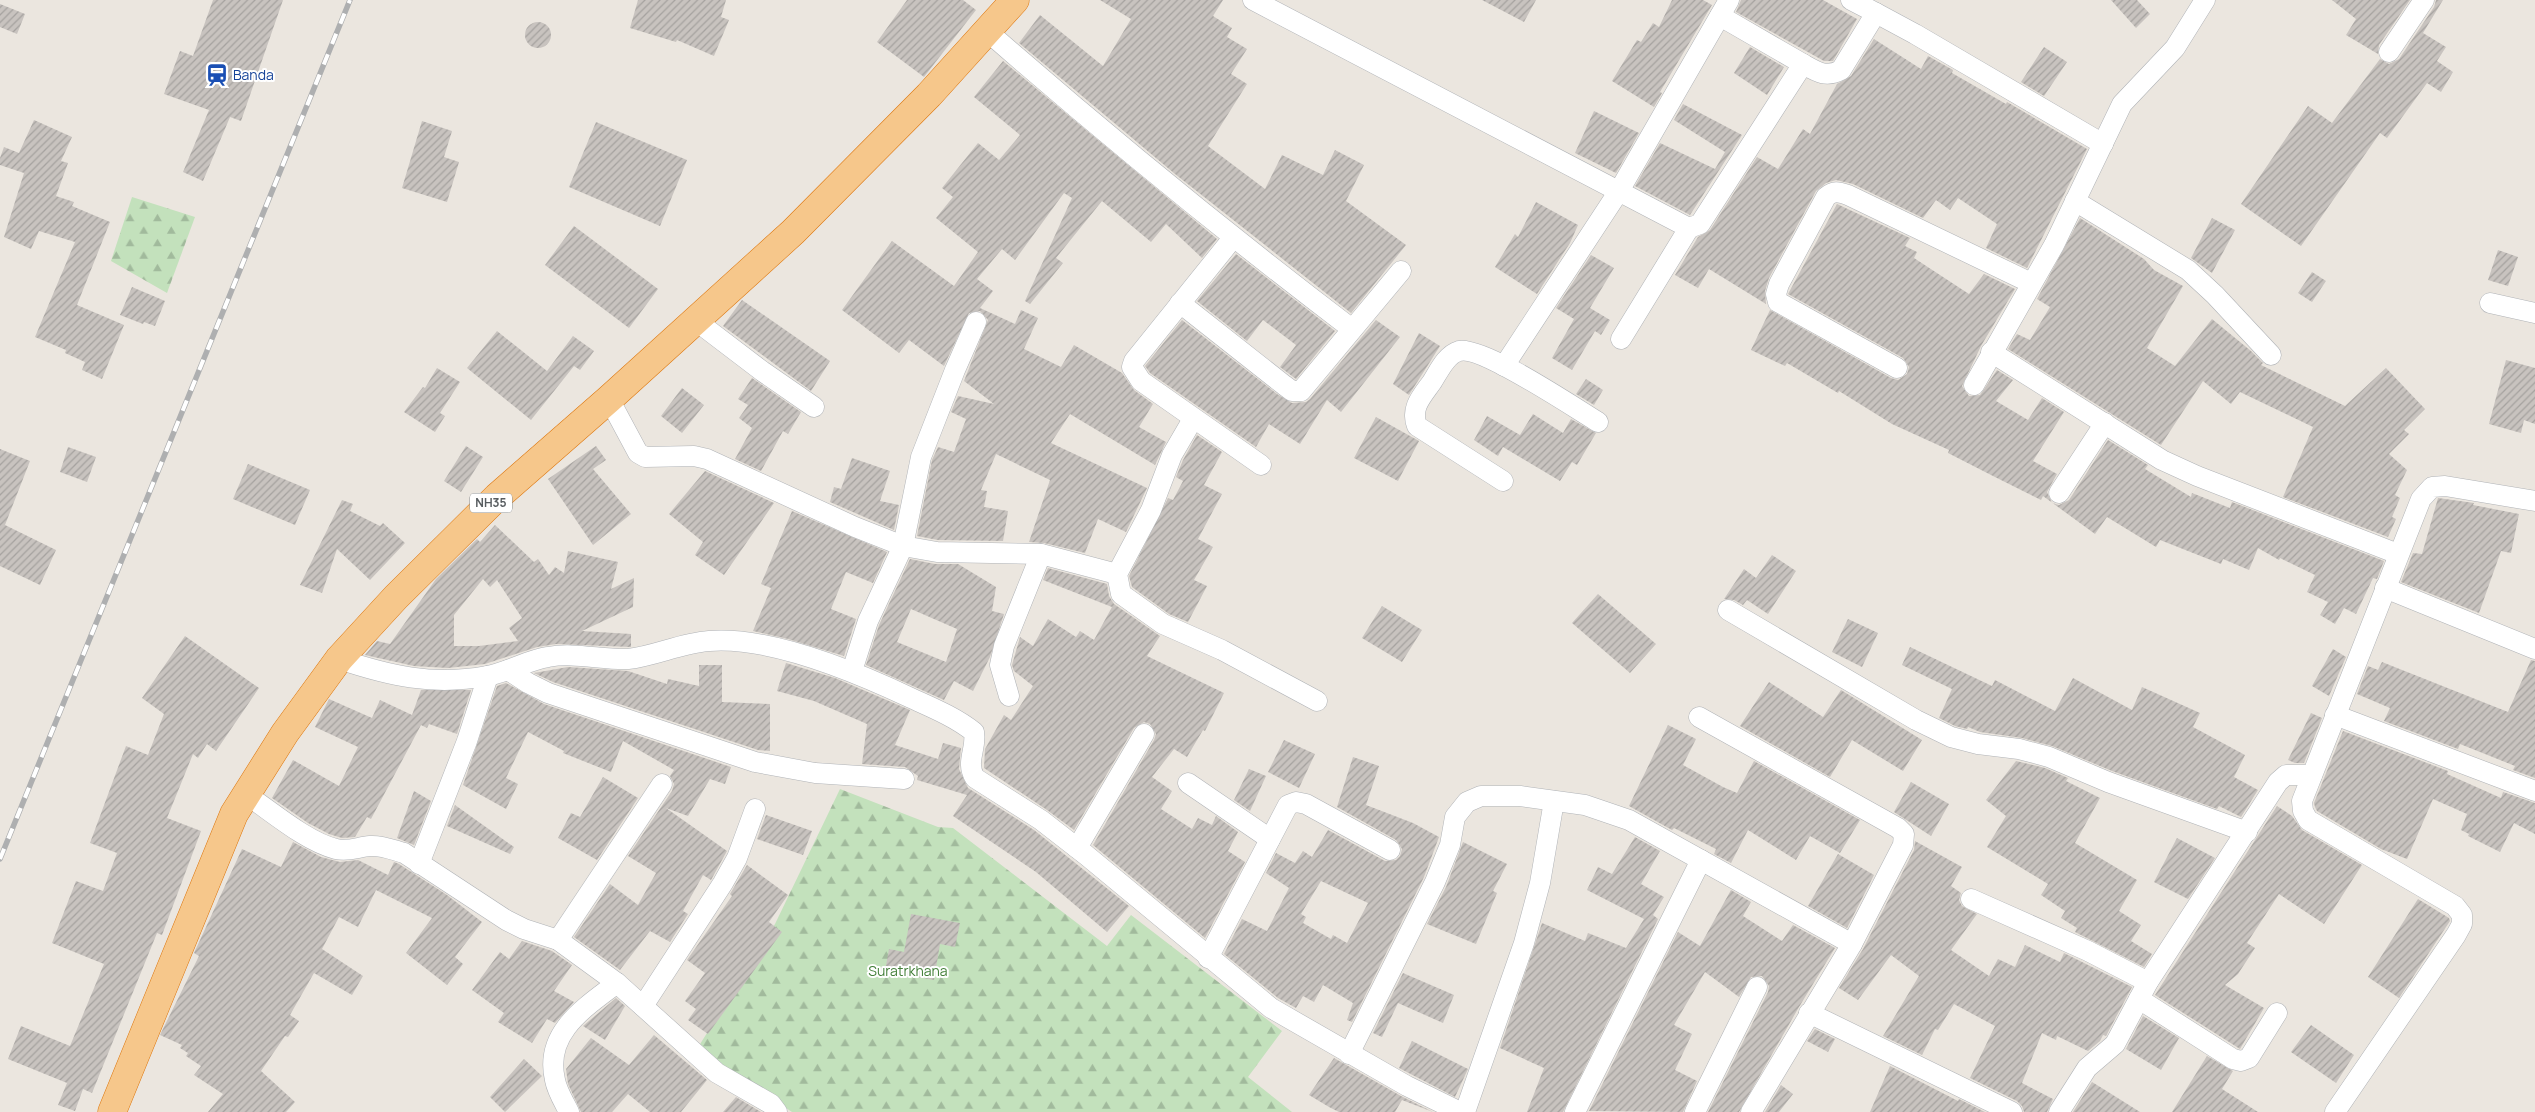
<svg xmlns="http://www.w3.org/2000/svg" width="2535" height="1112" viewBox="0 0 2535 1112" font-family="Manrope,sans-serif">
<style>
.forest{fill:url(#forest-firs)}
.building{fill:url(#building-hatch);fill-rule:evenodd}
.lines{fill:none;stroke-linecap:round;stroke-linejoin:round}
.street-casing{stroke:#b0b3b7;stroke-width:21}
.highway-casing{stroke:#dd760d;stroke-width:29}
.street{stroke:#fff;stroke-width:20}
.highway{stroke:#f6c78b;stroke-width:28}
.rail-casing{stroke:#aeafb0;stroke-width:5.5}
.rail{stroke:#fff;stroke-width:4;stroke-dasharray:11;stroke-linecap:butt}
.labels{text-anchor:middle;stroke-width:4;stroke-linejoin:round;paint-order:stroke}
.shield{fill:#fff;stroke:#8a8e90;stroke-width:1}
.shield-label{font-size:12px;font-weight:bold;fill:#585d60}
.transit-label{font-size:14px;fill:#164399;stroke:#fff;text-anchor:start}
.park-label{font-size:14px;fill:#427f38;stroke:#fff}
</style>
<defs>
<pattern id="forest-firs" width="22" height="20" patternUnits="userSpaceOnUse" patternTransform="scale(1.25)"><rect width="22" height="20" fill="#c3e1bc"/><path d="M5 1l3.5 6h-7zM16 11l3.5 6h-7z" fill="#a1ba9c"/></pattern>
<pattern id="building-hatch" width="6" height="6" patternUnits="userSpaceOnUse" patternTransform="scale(1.25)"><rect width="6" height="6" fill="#c8c3bf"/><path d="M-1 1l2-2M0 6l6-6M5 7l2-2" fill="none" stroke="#a5a29f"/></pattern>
</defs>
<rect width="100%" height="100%" fill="#ebe6df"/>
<g class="forest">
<polygon points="132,197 195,217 167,293 111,261"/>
<polygon points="840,789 938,827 953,828 1107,946 1131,915 1282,1031 1248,1077 1292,1112 792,1112 697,1049 775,924"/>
</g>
<g class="building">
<polygon points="213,0 283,0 241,121 230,117 203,181 183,172 209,110 164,94 180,51 193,56"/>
<polygon points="638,0 726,0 721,17 729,20 714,56 677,40 676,42 630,28"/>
<polygon points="907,0 963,0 976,10 924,77 877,42"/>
<polygon points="1100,0 1223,0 1213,16 1232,28 1227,37 1247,49 1231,74 1247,84 1208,146 1265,189 1282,155 1323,175 1335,150 1364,165 1346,201 1406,245 1351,313 1175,174 1019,43 1040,15 1103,66 1131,19"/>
<polygon points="1482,0 1536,0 1524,22"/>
<polygon points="1672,0 1703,0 1712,5 1660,92 1662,93 1654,107 1612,81 1637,40 1641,42 1653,23 1659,27"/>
<polygon points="1741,0 1823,0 1857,19 1833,61 1824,61 1736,12"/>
<polygon points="2111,0 2137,0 2150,14 2136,28"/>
<polygon points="2332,0 2410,0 2379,45 2378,54 2346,35 2356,19"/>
<polygon points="2436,0 2443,0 2423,33 2446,47 2437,61 2453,72 2441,92 2427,83 2387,138 2380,133 2301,246 2241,204 2308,106 2332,123 2380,59 2389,64 2399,59 2434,7"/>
<polygon points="0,4 25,14 17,34 0,27"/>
<circle cx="538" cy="35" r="13"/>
<polygon points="1874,39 1921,69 1928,56 1953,70 1952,73 2006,104 2007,102 2087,149 2027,268 1986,248 1997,224 1958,198 1950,210 1936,200 1923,218 1853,184 1836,180 1826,183 1816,191 1769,278 1765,291 1766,304 1709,269 1698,288 1675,275 1698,237 1710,230 1757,157 1778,169 1803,129 1810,134 1837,84 1851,76"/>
<polygon points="1750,47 1784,67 1767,95 1734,73"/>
<polygon points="2044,47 2067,62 2044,96 2021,82"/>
<polygon points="1003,61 1217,239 1202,258 1166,224 1151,242 1102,201 1056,258 1063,263 1030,304 1025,301 1072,198 1064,193 1015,260 1002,249 977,279 993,291 980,308 1015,324 1021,310 1038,318 1024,349 1061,367 1074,345 1122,373 1134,390 1153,404 1139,427 1166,442 1155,465 1070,414 1051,443 1147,488 1126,532 1098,519 1085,553 1044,543 1029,542 1050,480 996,454 981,490 987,491 984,507 1008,511 1003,541 938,540 917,536 932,460 938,447 954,452 966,419 951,412 958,396 994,404 964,381 988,320 980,311 969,313 944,366 909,340 899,353 842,310 892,241 954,286 978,252 936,218 953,197 942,188 978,143 999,160 1020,135 974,97"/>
<polygon points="1683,104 1742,135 1690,215 1635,186 1660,143 1715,169 1725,152 1674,120"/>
<polygon points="1594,111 1639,133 1616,173 1575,153"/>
<polygon points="34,120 72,137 61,161 68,163 56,196 74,202 72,206 110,222 77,305 124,325 102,379 82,370 85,362 65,353 66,350 35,337 75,242 39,231 31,249 4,237 24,173 0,165 0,158 4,147 19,153"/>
<polygon points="422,121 452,131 444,157 459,162 447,202 402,188"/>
<polygon points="596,122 687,160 660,226 569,187"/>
<polygon points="1536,202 1578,225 1570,243 1537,294 1495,267 1515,234 1518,237"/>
<polygon points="1837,204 1910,238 1905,246 1917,252 1914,258 1969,294 1984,274 2015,289 1981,346 1962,386 1969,396 1980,395 1997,370 2013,380 1996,401 2028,420 2042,398 2064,412 2033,461 2057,474 2047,492 2052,503 2059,505 2069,500 2108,440 2148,465 2145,469 2191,497 2192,493 2230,508 2232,502 2384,561 2377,579 2373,578 2356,614 2344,608 2335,624 2320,615 2328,602 2307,592 2315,575 2280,558 2279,560 2258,548 2249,570 2223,559 2221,564 2160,540 2156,547 2107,517 2095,534 2043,496 2041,500 1991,475 1948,453 1949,450 1892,424 1839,391 1838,393 1787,363 1785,366 1751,350 1770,310 1891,378 1898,380 1907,374 1909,367 1903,358 1788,294"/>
<polygon points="2080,218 2144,259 2154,270 2183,286 2147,348 2175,366 2212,319 2251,351 2263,363 2261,365 2345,406 2386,368 2425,409 2404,430 2409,434 2389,454 2407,470 2395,495 2400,498 2392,517 2396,519 2388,537 2283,497 2313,427 2240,392 2231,404 2203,381 2161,445 2008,349 2017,334 2030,340 2050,307 2037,299"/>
<polygon points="2212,218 2235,230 2212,273 2191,258"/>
<polygon points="574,226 658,289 629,328 545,265"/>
<polygon points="2498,250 2518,257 2508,286 2488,280"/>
<polygon points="1236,254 1335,331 1296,379 1280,367 1296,345 1263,320 1247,341 1197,301"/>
<polygon points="1591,255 1614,268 1590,308 1610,320 1601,335 1595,331 1572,370 1552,358 1574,319 1556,308"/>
<polygon points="2312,272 2326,281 2312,302 2298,293"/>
<polygon points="132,287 165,301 155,326 144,322 143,324 120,315"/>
<polygon points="742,300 830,361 811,391 723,326"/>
<polygon points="1182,320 1277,394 1292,403 1306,402 1310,399 1376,320 1400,337 1341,412 1327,400 1300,444 1269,424 1256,447 1150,373 1145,366"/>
<polygon points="497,331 547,371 573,336 594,351 580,370 574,366 531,420 467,368"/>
<polygon points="1419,333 1440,346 1409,395 1393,384"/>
<polygon points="2506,360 2535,368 2535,424 2524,420 2521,433 2489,424"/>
<polygon points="437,368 460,382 440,413 445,416 435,432 404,412 423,387 425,388"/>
<polygon points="752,378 801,412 788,434 783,431 761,471 735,459 752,428 739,418 748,405 738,399"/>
<polygon points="1586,379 1603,390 1594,405 1576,394"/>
<polygon points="682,388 704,405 682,433 661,416"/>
<polygon points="1533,414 1563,433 1571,419 1596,433 1577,465 1572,462 1560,481 1503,447 1498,456 1474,440 1487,416 1520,435"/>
<polygon points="1376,417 1419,441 1398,481 1354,458"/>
<polygon points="1197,435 1222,452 1204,485 1222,494 1198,539 1213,547 1194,580 1207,586 1188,622 1169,614 1132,587 1129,576 1168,498 1173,500 1183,481 1176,477 1183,460"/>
<polygon points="466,446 483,457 461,492 444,481"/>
<polygon points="596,446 606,460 593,469 631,514 593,545 548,479"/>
<polygon points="68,447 96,457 87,482 60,472"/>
<polygon points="0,449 30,461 5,525 56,550 40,585 0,566"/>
<polygon points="852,458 890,471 880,501 899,505 894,530 830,502 834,487 841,489"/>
<polygon points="248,464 310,490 295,525 233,499"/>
<polygon points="705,471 774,503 724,575 695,555 703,542 669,514"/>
<polygon points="2438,498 2474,503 2473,505 2519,514 2511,553 2501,551 2479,613 2401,582 2413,553 2422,554"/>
<polygon points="342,500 353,504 350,511 380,526 383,523 405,543 370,580 337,549 322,593 300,585"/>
<polygon points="792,511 887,552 873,583 846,572 831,609 856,619 844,656 788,639 753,631 771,588 761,584"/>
<path d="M495,525L534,562L538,559L549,575L555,567L564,573L568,551L618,562L611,589L634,578L633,607L582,631L631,634V647L556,644L537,647L485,664L448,668L414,666L365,655L377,641L390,644L436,579L477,539L480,542ZM483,579L490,587L497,580L522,618L509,628L518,641L479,646H454V615Z"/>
<polygon points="1772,555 1796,571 1768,614 1747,600 1743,605 1734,600 1724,599 1744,569 1756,578"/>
<path d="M910,559L935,564H958L996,587L992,611L1004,614L990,657L973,691L954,681L944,700L866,665L879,625ZM911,609L957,629L946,662L897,642Z"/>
<polygon points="1048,568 1107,584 1109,596 1114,604 1160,636 1147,656 1224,693 1205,731 1203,730 1187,757 1174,749 1152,777 1172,791 1161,809 1192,829 1198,818 1212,825 1216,816 1238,832 1228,851 1245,862 1205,938 1093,845 1154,740 1156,734 1150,724 1144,722 1134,728 1074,830 1047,810 984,768 985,749 1004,715 1011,720 1033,686 1014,671 1012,665 1020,637 1033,646 1048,619 1076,637 1080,631 1094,640 1112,607 1043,580"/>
<polygon points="1598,594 1656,644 1630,673 1572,623"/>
<polygon points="1382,606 1422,630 1402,662 1362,638"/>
<polygon points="1848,619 1878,633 1862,667 1832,652"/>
<polygon points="185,636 259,688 216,751 207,744 198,758 193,754 167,818 201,831 162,935 157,933 92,1093 83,1089 75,1111 58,1105 67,1083 8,1059 21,1026 70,1046 104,964 52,943 76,881 103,891 117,853 90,843 126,746 148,755 164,714 142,698"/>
<polygon points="1910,647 1992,686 1995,680 2055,711 2073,678 2132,710 2142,687 2200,713 2193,727 2245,755 2234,777 2258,790 2241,817 2219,806 2217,809 2112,771 2052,746 2022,738 1980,732 1968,727 1967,729 1955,726 1939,718 1952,689 1902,665"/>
<polygon points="2333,649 2346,657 2329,696 2312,686"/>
<polygon points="2531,660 2535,661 2535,778 2513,770 2515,766 2460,744 2458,749 2384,721 2390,708 2357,694 2368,666 2378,670 2382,662 2508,712"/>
<polygon points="786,663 835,678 910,710 895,745 938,759 943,743 961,748 959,769 968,788 1034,830 1129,906 1107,932 1036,872 953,816 967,795 917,780 918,776 905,767 862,764 867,724 814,701 777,691"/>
<polygon points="699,665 722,665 722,702 770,704 770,751 758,750 553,682 534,673 568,667 628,671 667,684 668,679 699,686"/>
<polygon points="1769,682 1823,717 1841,690 1922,740 1903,771 1852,740 1830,777 1740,726"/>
<polygon points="506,683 544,704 731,767 725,784 710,779 688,816 666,808 727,851 711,880 703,875 683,911 688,914 670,942 650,931 620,970 574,937 610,884 638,905 656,873 628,856 672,791 674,784 670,776 674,770 623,741 611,772 563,753 564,751 528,732 506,778 518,784 506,809 463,785 497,686"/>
<polygon points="421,690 471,690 457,734 429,724 427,728 421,725 371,819 367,817 355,837 342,838 329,834 308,823 272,798 293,760 339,786 358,747 315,727 329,699 372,718 380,700 412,715"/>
<polygon points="2311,713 2322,718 2304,763 2295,763 2288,760"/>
<polygon points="1668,725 1696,739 1683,765 1723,787 1737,793 1754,761 1860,820 1840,853 1810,836 1796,860 1748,830 1731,863 1714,854 1716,849 1674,828 1672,830 1629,806"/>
<polygon points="2343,731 2448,771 2447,774 2501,798 2503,792 2535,803 2535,834 2514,823 2500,852 2468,836 2469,834 2461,830 2467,814 2433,799 2407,859 2381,849 2317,811 2315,807 2314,803"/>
<polygon points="1284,740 1315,754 1299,788 1268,772"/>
<path d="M1353,757L1379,766L1366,805L1413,823L1439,837L1424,877L1352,1022L1347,1020L1353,1003L1323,985L1314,1002L1303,996L1296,1008L1278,998L1224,954L1242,919L1267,931L1289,888L1266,873L1276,853L1295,863L1303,851L1312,857L1328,830L1385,861L1396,860L1400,856L1402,849L1396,840L1337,807ZM1321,881L1368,903L1347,943L1333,935L1331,939L1303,923L1306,917L1301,914Z"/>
<polygon points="2016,761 2045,768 2068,778 2066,781 2100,798 2075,843 2137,880 2119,911 2141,925 2131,941 2152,954 2144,967 2075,932 2077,928 2061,918 2065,911 2041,895 2048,884 1987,847 2006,816 1986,800"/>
<polygon points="1249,769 1266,776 1250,811 1234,800"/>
<polygon points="603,777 638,798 597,860 558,838 571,813 580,817"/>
<polygon points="1911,782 1949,804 1931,836 1894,812"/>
<polygon points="414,791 431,801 414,845 397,838"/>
<polygon points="455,805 514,847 510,854 447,826"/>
<polygon points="2277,806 2292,816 2302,830 2362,865 2324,924 2279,894 2247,943 2255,948 2238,974 2225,985 2264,1008 2240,1049 2155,995"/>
<polygon points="766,815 812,831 803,855 757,839"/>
<polygon points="1635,837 1660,851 1641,884 1664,897 1653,915 1658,919 1563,1112 1527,1112 1544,1068 1500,1048 1542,923 1585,941 1588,933 1626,948 1644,919 1587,890 1598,867 1612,874"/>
<polygon points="2177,838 2215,858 2188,899 2154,882"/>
<polygon points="1915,841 1962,867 1951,886 1961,893 1959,900 1962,906 1977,914 1951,950 1989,976 1998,959 2015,967 2025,945 2060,962 2064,953 2132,987 2106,1036 2103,1035 2100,1041 2088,1051 2057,1036 2056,1040 2042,1033 2022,1083 2053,1099 2047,1112 2024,1112 2022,1106 2017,1101 1970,1078 1995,1026 1954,1004 1938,1030 1935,1029 1922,1055 1883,1036 1919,976 1891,955 1858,1000 1839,988 1863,949 1914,850"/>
<polygon points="293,842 321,857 340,862 358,860 388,875 394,862 399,864 447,895 482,922 455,957 463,964 447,985 406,953 432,918 376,890 358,927 339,917 322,949 363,976 352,995 314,973 290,1015 299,1021 288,1037 285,1036 261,1071 295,1102 286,1112 208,1112 223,1094 194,1075 201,1066 186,1056 188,1053 180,1048 182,1045 160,1035 199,956 194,953 242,849 281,867"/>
<polygon points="1463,842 1507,864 1493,891 1497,893 1476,944 1427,924 1446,887"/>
<polygon points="1838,854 1874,875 1847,928 1808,906"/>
<polygon points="747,865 788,895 769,922 782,932 708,1034 688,1020 696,1009 685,1001 705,973 687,960 732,896 730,894"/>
<polygon points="1731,890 1751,902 1743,916 1782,941 1793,925 1835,948 1799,1007 1739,1112 1708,1112 1768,992 1769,986 1762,976 1751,977 1739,997 1705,972 1674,1025 1692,1034 1675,1070 1697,1081 1683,1112 1589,1111 1678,932 1700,946"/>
<polygon points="2418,899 2449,918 2450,921 2399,998 2368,977"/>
<polygon points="911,914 960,923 955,947 940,944 934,980 885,971 889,949 904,952"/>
<polygon points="522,941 552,951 572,965 554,991 574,1002 555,1023 547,1019 532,1043 498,1022 504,1013 472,990 500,952 509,959"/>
<polygon points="1403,973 1454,995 1443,1023 1398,1003 1382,1037 1373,1033"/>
<polygon points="616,998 625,1006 605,1040 583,1026"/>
<polygon points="2143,1016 2179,1038 2161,1070 2126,1049"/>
<polygon points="2311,1025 2354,1055 2336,1083 2291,1052"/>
<polygon points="1815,1029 1835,1039 1828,1052 1807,1041"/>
<polygon points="654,1035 707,1080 681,1112 650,1112 628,1094 612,1112 581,1112 568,1084 566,1069 591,1038 629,1065"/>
<polygon points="1412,1041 1468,1069 1455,1097 1399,1068"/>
<polygon points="2207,1056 2233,1071 2222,1089 2258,1112 2172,1112"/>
<polygon points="1334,1058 1401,1096 1433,1112 1402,1100 1395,1112 1339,1112 1329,1107 1309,1095"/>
<polygon points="524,1059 542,1076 505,1112 490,1097"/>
<polygon points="1890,1066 1958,1101 1959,1099 1985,1112 1870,1112"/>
<polygon points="2092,1082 2105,1090 2140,1112 2073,1112"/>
<polygon points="1781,1085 1793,1094 1779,1112 1765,1112"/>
<polygon points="736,1097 761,1112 723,1112"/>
</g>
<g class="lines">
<defs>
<g id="street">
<path d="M1253,0L1689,228L1700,224L1803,64C1817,72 1826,78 1841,70L1876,13L1915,34L2103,144"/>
<polyline points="1851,0 1876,13"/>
<polyline points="1720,16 1803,64"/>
<path d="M987,31C1106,135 1227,234 1352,329"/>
<polyline points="2389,52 2424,0"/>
<polyline points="2075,201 2188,270 2215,295 2271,355"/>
<polyline points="1233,238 1134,361 1132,367 1141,381 1261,465"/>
<polyline points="1180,303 1284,385 1292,391 1301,391 1401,271"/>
<polyline points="2490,303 2535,313"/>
<polyline points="695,320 762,371 814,407"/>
<polyline points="1621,339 1689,228"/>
<polyline points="1991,352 2162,460 2197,476 2398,554"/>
<polyline points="1504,366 1619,191 1729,0"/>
<path d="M1897,368L1778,302L1776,294L1779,284L1826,197C1834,190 1839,192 1848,195L2031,283"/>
<polyline points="1974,385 2054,245 2122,104 2175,48 2205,0"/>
<polyline points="609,399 638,453 645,457 694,456 707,459 855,527 903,546 937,552 1041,554 1117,574"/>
<polyline points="1193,419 1172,455 1151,510 1117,574 1121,594 1163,624 1222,650 1317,701"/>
<path d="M1503,481L1417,426C1410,408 1422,396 1432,382C1439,371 1446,355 1459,351C1481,345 1575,408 1598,422"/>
<polyline points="2059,493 2105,423"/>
<polyline points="2385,588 2535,649"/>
<polyline points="1728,610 1916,720 1951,737 1978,744 2019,749 2049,757 2108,782 2247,832"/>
<path d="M339,659C390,676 433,686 487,676C508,672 528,660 548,657C574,652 602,660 628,659C655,656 681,643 709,641C770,636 856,672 911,698C933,708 955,717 974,732C977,749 965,762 975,778L1041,820L1086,855L1271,1008L1407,1086L1460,1112"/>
<polyline points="508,670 528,683 548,693 755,762 815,773 904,779"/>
<polyline points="852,671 868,621 903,546 921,457 955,370 976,322"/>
<polyline points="1009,696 1000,665 1004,646 1041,554"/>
<polyline points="2335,715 2535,791"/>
<polyline points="1699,717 1898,828 1904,834 1903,845 1852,944 1751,1112"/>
<polyline points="1188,783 1270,839"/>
<path d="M247,795C272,812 307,842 336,849C349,852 358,847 370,846C382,845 393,850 404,853L506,920L524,929L558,940L617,983L717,1073L771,1104L777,1112"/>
<polyline points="1077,848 1144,734"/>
<polyline points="419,864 467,741 488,676"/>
<polyline points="1971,899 2088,951 2148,982"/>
<polyline points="558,940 662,784"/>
<polyline points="1208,958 1288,805 1296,802 1306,804 1390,850"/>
<polyline points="2139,999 2233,1059 2241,1061 2249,1058 2277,1013"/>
<polyline points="643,1006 723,883 737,858 755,809"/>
<polyline points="1809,1013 2012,1112"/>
<polyline points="1349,1054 1435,882 1450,845 1455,817 1467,802 1481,796 1520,796 1585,805 1629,820 1852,944"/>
<path d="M569,1112C564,1102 557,1091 555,1080C544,1033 584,1008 617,983"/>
<polyline points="1465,1112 1524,943 1540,883 1554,801"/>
<polyline points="1575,1112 1701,860"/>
<polyline points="1695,1112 1757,987"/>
<polyline points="2059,1112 2087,1068 2115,1044 2148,982 2278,782 2286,775 2312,775"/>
<polyline points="2335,1112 2456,935 2462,924 2462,915 2455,906 2308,820 2303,811 2302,801 2421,499 2432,487 2445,486 2535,501"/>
</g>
<polyline id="highway" points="112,1112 234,814 285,733 339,659 396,597 497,497 609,399 793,232 929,95 1015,0"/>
</defs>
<use href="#street" class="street-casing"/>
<use href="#highway" class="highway-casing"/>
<use href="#street" class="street"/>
<use href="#highway" class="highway"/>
<defs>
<polyline id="rail" points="0,859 350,0"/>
</defs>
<use href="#rail" class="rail-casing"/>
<use href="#rail" class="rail"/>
</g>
<defs>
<symbol id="station-bare" viewBox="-9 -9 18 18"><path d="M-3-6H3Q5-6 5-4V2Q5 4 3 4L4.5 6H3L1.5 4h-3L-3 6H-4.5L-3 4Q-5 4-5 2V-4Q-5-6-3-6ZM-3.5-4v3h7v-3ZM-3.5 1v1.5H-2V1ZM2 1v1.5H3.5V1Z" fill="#1a4fb4" stroke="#fff" stroke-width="2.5" paint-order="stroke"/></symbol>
</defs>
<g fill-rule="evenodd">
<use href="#station-bare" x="201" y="59" width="32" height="32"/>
</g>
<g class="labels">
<rect class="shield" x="470" y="493.5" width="42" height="19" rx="4"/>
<g class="shield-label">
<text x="491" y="507">NH35</text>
</g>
<g class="transit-label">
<text x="233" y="80">Banda</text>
</g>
<g class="park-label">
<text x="908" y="976">Suratrkhana</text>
</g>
</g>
</svg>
